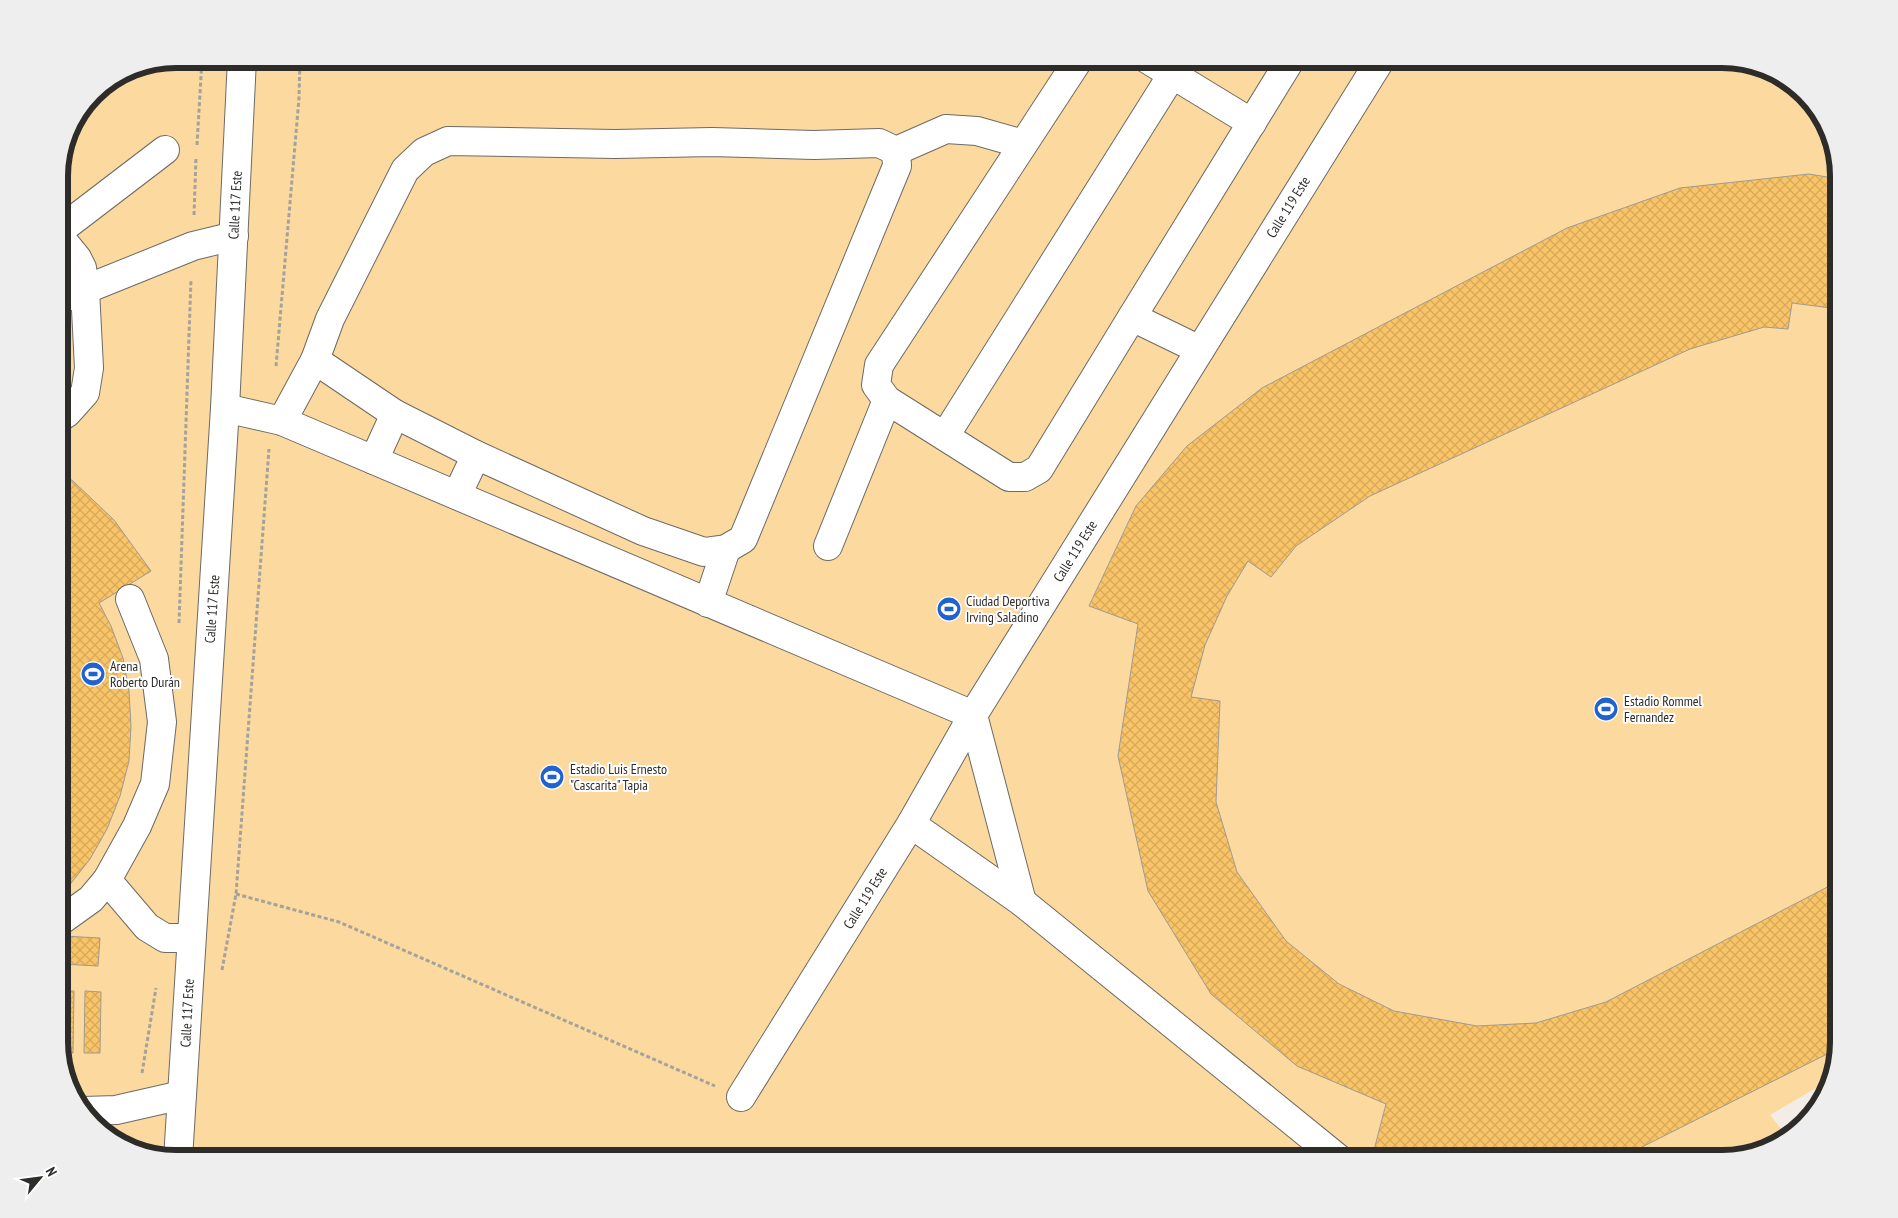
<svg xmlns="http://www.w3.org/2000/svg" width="1898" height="1218" viewBox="0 0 1898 1218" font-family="'PT Sans Narrow',sans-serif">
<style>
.grass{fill:#fbd99f}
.building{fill:url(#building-cross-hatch);stroke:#9e9a94}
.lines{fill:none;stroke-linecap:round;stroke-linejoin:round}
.minor-casing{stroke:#6e6a64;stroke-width:30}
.path{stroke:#a5a29c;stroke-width:3;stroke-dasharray:4 2.5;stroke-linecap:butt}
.minor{stroke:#fff;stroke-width:28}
.labels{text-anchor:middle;stroke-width:4;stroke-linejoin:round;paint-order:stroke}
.street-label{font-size:14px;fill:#2d2c29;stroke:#fff}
.poi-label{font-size:14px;fill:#2d2c29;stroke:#fff;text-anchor:start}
.rim{fill:none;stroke:#2d2c29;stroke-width:6}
</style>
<defs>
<pattern id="building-cross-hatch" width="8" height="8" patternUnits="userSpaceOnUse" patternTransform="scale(1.25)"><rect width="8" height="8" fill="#f9c467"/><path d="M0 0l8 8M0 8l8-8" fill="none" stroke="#d6a959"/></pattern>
</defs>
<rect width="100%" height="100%" fill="#f2eee7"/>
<polygon class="grass" points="176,59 1722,59 1787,78 1824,118 1839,176 1839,1042 1828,1081 1770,1115 1788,1137 1780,1144 1722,1159 176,1159 111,1140 74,1100 59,1050 59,168 68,131 93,93 131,68"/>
<g class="building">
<polygon points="1809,174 1839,179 1839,309 1792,303 1788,329 1764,327 1690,349 1370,496 1296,546 1271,577 1248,561 1227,596 1205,645 1191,697 1220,701 1216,802 1237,872 1286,941 1339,984 1394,1011 1477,1026 1536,1023 1606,1002 1839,881 1839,1042 1837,1049 1634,1151 1585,1159 1411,1159 1373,1154 1386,1104 1297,1066 1211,994 1148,891 1118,756 1138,624 1089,606 1136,506 1187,446 1262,388 1567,228 1680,188"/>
<polygon points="59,472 73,481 114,520 151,571 99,603 111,626 123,658 129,691 131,726 129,761 120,796 107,829 90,859 68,887 59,895"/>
<polygon points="63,936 100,938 98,966 62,964"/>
<polygon points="59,991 74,991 73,1053 60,1053 59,1050"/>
<polygon points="85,991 101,992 100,1053 84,1053"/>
<polygon points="62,1059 70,1059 69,1083"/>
</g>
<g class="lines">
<defs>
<g id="minor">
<polyline points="1079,59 879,365 876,385 887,400 1009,477 1025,477 1039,469 1132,317 1200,350"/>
<polyline points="1147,59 1252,123"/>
<polyline points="59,231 165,150"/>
<polyline points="59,236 77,258 82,268 85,290 89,368 85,393 67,413 59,418"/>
<polyline points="59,300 193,246 234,236"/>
<polyline points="1132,317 1291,59"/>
<polyline points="315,360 395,414 476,455 643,531 704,552 726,549 743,539 897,166 896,151"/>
<polyline points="225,408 282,421 973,715 1022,902"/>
<polyline points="282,421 315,360 330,319 405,170 424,152 448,141 615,144 712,142 814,145 879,143 896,151 946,129 977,131 1023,144"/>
<polyline points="945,436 1182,59"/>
<polyline points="374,460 395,414"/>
<polyline points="457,495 476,455"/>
<polyline points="828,546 887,400"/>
<polyline points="708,603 726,549"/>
<polyline points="911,824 1022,902 1339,1159"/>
<polyline points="107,880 147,927 165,938 191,938"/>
<polyline points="59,922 91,899 107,880 137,826 155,784 162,722 154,659 130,599"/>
<polyline points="741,1097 911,824 973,715 1381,59"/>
<polyline points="84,1111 116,1110 182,1095"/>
<polyline points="178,1159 225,408 242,59"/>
</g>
</defs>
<use href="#minor" class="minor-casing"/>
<g class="path">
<polyline points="197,145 202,59"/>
<polyline points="194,215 196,157"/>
<polyline points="276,366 299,98 300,59"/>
<polyline points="179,623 191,279"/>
<polyline points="236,894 339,922 715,1086"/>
<polyline points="222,970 236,894 269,449"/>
<polyline points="142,1073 156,988"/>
</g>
<use href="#minor" class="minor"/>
</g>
<defs>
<symbol id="stadium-disc" viewBox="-11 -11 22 22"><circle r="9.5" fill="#2062ce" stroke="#fff"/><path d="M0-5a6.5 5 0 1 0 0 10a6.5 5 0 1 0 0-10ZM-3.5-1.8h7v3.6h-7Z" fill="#fff"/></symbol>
</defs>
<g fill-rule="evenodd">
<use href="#stadium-disc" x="935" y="595" width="28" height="28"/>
<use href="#stadium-disc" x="79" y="660" width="28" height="28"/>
<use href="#stadium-disc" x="1592" y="695" width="28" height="28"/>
<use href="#stadium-disc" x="538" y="763" width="28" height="28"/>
</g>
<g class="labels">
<g class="street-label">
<text transform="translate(235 205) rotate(-87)" y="5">Calle 117 Este</text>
<text transform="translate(1288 207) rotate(-58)" y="5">Calle 119 Este</text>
<text transform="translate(1075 551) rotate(-58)" y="5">Calle 119 Este</text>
<text transform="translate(212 609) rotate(-86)" y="5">Calle 117 Este</text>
<text transform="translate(865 898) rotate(-58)" y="5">Calle 119 Este</text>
<text transform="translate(187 1013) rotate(-87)" y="5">Calle 117 Este</text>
</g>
<g class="poi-label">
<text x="966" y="606">Ciudad Deportiva<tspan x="966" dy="16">Irving Saladino</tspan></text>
<text x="110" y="671">Arena<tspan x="110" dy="16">Roberto Durán</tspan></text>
<text x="1624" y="706">Estadio Rommel<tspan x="1624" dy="16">Fernandez</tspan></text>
<text x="570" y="774">Estadio Luis Ernesto<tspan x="570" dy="16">"Cascarita" Tapia</tspan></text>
</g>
</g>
<path d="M0 0H1898V1218H0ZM176 68H1722A108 108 0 0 1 1830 176V1042A108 108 0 0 1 1722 1150H176A108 108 0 0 1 68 1042V176A108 108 0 0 1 176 68Z" fill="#eee" fill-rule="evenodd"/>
<path class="rim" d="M176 68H1722A108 108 0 0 1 1830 176V1042A108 108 0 0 1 1722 1150H176A108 108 0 0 1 68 1042V176A108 108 0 0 1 176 68Z"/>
<g transform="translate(40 1178) rotate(61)" stroke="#ffffff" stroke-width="4" paint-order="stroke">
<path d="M0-4L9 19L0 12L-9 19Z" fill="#2d2c29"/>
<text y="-8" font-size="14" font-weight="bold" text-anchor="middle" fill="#2d2c29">N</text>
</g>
</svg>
